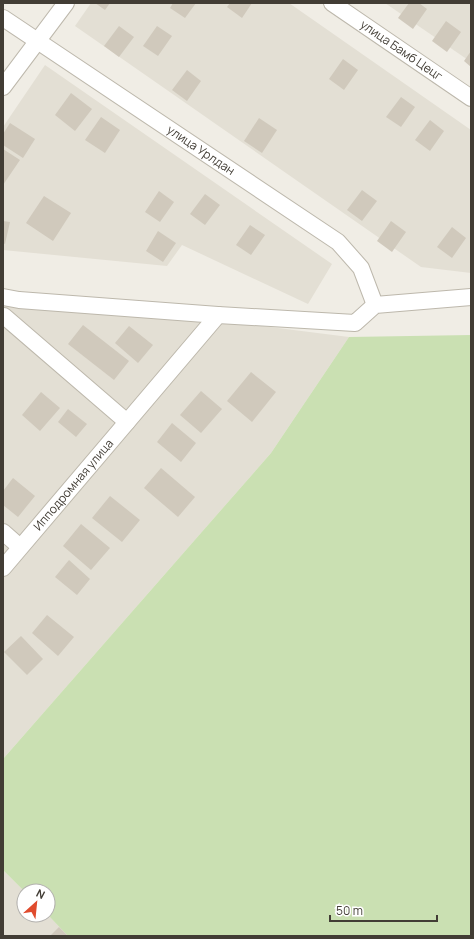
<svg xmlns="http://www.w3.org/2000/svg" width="474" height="939" viewBox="0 0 474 939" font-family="Manrope,sans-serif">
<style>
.residential{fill:#e3dfd4}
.green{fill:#cae0b2}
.building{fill:#d0c9bc}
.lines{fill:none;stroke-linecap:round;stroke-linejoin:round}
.street-casing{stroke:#bdb8ac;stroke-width:18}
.street{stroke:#fff;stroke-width:16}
.labels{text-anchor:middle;stroke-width:3.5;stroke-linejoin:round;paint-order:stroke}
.street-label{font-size:12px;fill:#423d35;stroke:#fff}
</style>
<rect width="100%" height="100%" fill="#f0ede5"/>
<g class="residential">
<polygon points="91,3 289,3 471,130 471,273 421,267 75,26"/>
<polygon points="385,3 471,3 471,62"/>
<polygon points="45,65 332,264 308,304 182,245 167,266 3,250 3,127"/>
<polygon points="3,293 349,337 271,453 3,759"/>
<polygon points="3,870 24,891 24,915 48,915 68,936 3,936"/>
</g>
<polygon class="green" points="471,335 471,936 68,936 48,915 48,891 24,891 3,870 3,759 271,453 349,337"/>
<g class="building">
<polygon points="95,3 110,3 105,10"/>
<polygon points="173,3 196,3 185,18 170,8"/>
<polygon points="230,3 252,3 242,18 227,7"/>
<polygon points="409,3 419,3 427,9 413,29 398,18"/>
<polygon points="446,21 461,32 447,52 432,41"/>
<polygon points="119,26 134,37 119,57 104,46"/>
<polygon points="157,26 172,36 158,56 143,46"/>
<polygon points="471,51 471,67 464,61"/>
<polygon points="343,59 358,70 344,90 329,79"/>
<polygon points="187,70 201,81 187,101 172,90"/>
<polygon points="71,93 92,109 75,131 55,115"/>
<polygon points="401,97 415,107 401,127 386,117"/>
<polygon points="101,117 120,130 105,153 85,140"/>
<polygon points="259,118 277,130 262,153 244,141"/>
<polygon points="430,120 444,131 430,151 415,140"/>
<polygon points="10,123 35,139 23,158 3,145 3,134"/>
<polygon points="3,149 20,160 3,185"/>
<polygon points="362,190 377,201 362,221 347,210"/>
<polygon points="159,191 174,202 160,222 145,212"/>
<polygon points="205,194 220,205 205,225 190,214"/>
<polygon points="44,196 71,213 53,241 26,223"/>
<polygon points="3,221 10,222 5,244 3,243"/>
<polygon points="391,221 406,232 392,252 377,241"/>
<polygon points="250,225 265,235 251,255 236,245"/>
<polygon points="452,227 466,238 452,258 437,247"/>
<polygon points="158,231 176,243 163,262 146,251"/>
<polygon points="83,325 129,361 114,380 68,344"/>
<polygon points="129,326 153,345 138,363 115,343"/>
<polygon points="251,372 276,392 252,422 227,401"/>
<polygon points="201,391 222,409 201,433 180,415"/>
<polygon points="41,392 60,408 40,431 22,415"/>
<polygon points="68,409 87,424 76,437 58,422"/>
<polygon points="172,423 196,443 181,462 157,442"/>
<polygon points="161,468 195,497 178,517 144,488"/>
<polygon points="13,478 35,496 18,517 3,505 3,491"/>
<polygon points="110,496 140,520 122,542 92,518"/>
<polygon points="81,524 110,548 91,570 63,546"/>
<polygon points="69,560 90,579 77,595 55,577"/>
<polygon points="47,615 74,637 58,656 32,633"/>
<polygon points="21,636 43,659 27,675 4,652"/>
<polygon points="59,927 68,936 50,936"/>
</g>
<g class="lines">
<defs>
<g id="street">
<path id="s1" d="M332,3L471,98"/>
<path id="s2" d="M3,18L338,242L361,268L375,305"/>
<polyline points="3,87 66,3"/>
<polyline points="3,297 19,300 218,315 355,323 375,305 471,297"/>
<polyline points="4,316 127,422"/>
<polyline points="3,532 20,547"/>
<path id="s3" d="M3,568L218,315"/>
</g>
</defs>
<use href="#street" class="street-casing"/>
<use href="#street" class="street"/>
</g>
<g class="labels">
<g class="street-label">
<text dy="4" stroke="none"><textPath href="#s1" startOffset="84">улица Бамб Цецг</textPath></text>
<text dy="4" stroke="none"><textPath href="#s2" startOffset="238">улица Урлдан</textPath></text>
<text dy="4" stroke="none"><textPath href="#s3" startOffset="109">Ипподромная улица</textPath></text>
</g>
</g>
<rect width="474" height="939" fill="none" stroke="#423d35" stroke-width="8"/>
<g transform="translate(36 903) rotate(27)"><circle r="19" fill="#ffffff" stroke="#b3b1ae"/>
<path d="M0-3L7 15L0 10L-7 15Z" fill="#e04b2d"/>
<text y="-6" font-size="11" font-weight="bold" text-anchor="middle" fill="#423d35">N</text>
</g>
<path d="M330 915v6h107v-6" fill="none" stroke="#423d35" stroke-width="2"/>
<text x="336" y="915" font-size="12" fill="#423d35" stroke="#ffffff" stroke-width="3" paint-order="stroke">50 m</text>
</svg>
